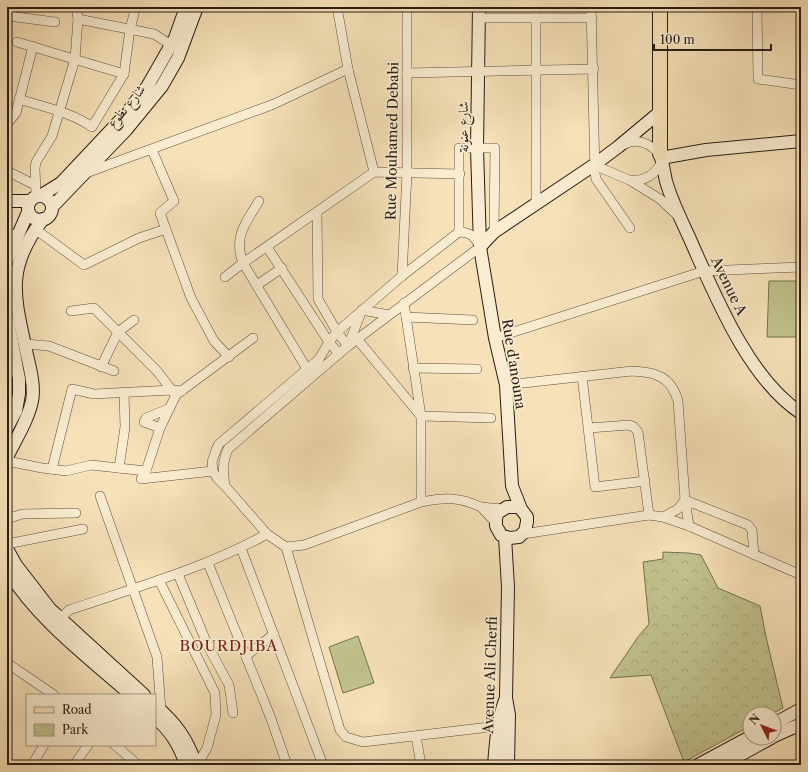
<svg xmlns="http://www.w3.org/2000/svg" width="808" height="772" viewBox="0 0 808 772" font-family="'Libre Caslon Text',Amiri,serif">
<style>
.grass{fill:#c0c28d;stroke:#747051}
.park{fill:url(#park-crowns);stroke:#747051}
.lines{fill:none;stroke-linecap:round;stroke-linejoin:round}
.street-casing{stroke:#5c4e3e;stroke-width:10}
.secondary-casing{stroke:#281d15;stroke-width:14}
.primary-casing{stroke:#281d15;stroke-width:16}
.street{stroke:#f9ecd1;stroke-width:9}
.secondary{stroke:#f9ecd1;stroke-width:12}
.primary{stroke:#f6e1b8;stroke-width:14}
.labels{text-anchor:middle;stroke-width:3.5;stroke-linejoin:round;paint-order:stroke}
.street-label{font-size:14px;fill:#281d15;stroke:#f9ecd1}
.neighbourhood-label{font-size:15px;letter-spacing:1px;fill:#7a1f14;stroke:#f9ecd1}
</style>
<defs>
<pattern id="park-crowns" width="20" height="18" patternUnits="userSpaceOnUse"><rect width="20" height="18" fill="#c0c28d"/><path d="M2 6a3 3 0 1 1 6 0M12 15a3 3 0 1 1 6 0" fill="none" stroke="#a5a679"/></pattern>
</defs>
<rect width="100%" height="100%" fill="#f6e1b8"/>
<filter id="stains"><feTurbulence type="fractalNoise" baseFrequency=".005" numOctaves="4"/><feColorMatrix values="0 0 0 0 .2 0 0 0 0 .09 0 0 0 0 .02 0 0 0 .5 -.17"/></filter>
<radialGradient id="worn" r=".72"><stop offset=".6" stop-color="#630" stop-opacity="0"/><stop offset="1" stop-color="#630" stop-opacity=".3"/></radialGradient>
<g class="grass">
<polygon points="769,281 798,281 797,337 767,337"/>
<polygon points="358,636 374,683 343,693 329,647"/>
</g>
<polygon class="park" points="663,552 688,553 701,555 718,588 760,606 766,637 783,708 772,714 750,714 750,726 684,762 651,675 610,678 638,637 649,624 643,562 663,559"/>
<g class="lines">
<defs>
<g id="street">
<polyline points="337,7 348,69 374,172"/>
<polyline points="591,7 595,173 596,179 630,228"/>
<polyline points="757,7 758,79 801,85"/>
<polyline points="7,15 16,17 55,22"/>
<polyline points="479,18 592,18"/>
<polyline points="78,19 154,34 171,45"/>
<polyline points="17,42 124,74"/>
<polyline points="407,73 594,69"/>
<path d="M19,99C43,107 71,112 92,127L124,74L130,29L135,10V7"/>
<polyline points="7,124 16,113 33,46"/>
<path d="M625,144C638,137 650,144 660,154"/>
<polyline points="152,150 174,201 160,213 191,298 214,341 229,357"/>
<path d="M594,165L629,180C645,182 656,174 662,161"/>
<polyline points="7,171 35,185"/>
<polyline points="86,173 274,104 348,69"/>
<polyline points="631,181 660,199 678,216"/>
<polyline points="36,196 35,168 36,162 52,136 75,59 78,19 76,7"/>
<path d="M259,201C246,223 233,236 243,263L310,374"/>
<polyline points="536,204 536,18"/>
<polyline points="317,212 318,299 337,332 348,346"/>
<polyline points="35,229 84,265 139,238 166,229"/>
<polyline points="459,232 459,148 495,148 494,232"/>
<polyline points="7,233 17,235"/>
<polyline points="267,247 329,342 339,354"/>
<polyline points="402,276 407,173 407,7"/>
<polyline points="225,277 243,263 374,172 460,174"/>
<polyline points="257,285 282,268"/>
<polyline points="404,303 421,416 421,502"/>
<polyline points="71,311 94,308 157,371 174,393"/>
<polyline points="406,317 473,320"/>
<polyline points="495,338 704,271 801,267"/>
<polyline points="357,339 421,416 491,418"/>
<polyline points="25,344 49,346 114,371"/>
<polyline points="348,346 362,310 389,315"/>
<polyline points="101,367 118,332 134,320"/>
<polyline points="413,368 477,369"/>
<polyline points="7,373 18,370"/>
<polyline points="582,376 595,487 645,481"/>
<path d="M506,385L632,371C655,372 671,376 678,401L685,500L678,509L663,517"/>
<polyline points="170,408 146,418 144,422 160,428 176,395 253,338"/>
<polyline points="160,428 146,471 141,479 213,471"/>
<polyline points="589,428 629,425 634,427 638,432 649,515"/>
<polyline points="7,461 42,468 66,471 91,465 146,471"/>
<polyline points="119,468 125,427 124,393"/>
<polyline points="52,469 72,389 94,394 172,390 182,391"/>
<path d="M225,486C223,472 222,462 228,449L348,346L480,247C475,237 471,232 459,232L402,276L337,332L329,342L319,359L219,444L216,450L212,462L213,471L217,478L225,486L267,534L286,547L304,545L421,502C446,497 459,497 481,507"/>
<polyline points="100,496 157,657 161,710"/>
<polyline points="7,519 22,514 76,513"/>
<polyline points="495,522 481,507 502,509"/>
<polyline points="689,526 685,500 748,525 752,530 754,555"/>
<polyline points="523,534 649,515 663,517 689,526 801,575"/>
<polyline points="7,544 83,529"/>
<polyline points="286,547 340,730 346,737 363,742 498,726"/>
<polyline points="241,548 323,765"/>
<polyline points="208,563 270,716 287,765"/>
<polyline points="178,574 208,646 229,685 233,713"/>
<polyline points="159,580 215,693 216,715 207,748 197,765"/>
<path d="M57,624L60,619L69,610C137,587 205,568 267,534"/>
<polyline points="246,656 274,634"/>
<polyline points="7,663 54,695"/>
<polyline points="416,736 421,765"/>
<polyline points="115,745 138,765"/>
<polyline points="32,765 44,745"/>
<polyline points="74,765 88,745"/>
<polyline points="502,765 503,740"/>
</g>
<g id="secondary">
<polyline points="479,7 477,148 480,247 495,338 506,385 512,486 521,509 527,517 527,522 525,531 519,537 509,538 501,535 496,526 496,517 499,512 507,507 517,507 521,509"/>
<path d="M660,154C663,163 664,172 666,181C672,203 684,225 693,246C717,300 750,380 801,413"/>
<polyline points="661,158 706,150 801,141"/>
<polyline points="40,196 61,183 125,115 147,87 175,38 186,7"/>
<circle cx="40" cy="208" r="12"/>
<polyline points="7,201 30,201"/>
<polyline points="52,207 126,130 162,86 178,58 197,7"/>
<polyline points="480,247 494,232 594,165 618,147 660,112"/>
<polyline points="7,261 28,212"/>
<polyline points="7,316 19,379 19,394 16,411 7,428"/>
<path d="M7,457C16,439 28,420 32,401C35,387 30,368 27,355C15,297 4,270 43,219"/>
<polyline points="505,537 508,587 506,698 509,715 508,765"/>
<polyline points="7,549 16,565 50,609 144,695"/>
<path d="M7,570C39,621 87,656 131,695"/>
<path d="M155,705C176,724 187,738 196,765"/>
<path d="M155,717C171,732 179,744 186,765"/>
<polyline points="774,724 801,709"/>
<polyline points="774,736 801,724"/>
<path d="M494,765C496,742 497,720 506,698"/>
<polyline points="698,765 750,737"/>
<polyline points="722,765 771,738"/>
</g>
<polyline id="primary" points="660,154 660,7"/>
</defs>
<use href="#street" class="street-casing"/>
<use href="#secondary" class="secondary-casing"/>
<use href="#primary" class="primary-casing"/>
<use href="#street" class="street"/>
<use href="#secondary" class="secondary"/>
<use href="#primary" class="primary"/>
</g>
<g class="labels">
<g class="street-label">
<text transform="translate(126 106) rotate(-50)" y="5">شارع تطوع</text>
<text transform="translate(463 127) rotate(-90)" y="5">شارع عنونة</text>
<text transform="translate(392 141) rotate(-89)" y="5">Rue Mouhamed Debabi</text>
<text transform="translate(729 286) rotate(64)" y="5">Avenue A</text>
<text transform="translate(514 364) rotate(81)" y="5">Rue d'anouna</text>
<text transform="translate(490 675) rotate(-88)" y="5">Avenue Ali Cherfi</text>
</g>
<g class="neighbourhood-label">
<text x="229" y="651">BOURDJIBA</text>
</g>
</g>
<rect width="808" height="772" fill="none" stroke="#f6e1b8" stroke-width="24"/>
<rect x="8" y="8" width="792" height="756" fill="none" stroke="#281d15" stroke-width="2"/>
<rect x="12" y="12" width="784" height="748" fill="none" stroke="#281d15"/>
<rect x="26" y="694" width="130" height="52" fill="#f9ecd1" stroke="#a59986"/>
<rect x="34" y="707" width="20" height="6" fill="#f6e1b8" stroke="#a59986"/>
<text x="62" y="714" font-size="12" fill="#281d15">Road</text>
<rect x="34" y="724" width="20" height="12" fill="url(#park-crowns)" stroke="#a59986"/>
<text x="62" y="734" font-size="12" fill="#281d15">Park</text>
<g transform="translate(762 726) rotate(312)"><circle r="19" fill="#f9ecd1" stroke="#a59986"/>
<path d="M0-3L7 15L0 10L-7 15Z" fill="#8f2418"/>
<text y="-6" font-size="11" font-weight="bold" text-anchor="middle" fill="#281d15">N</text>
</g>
<path d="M654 44v6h117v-6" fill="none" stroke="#281d15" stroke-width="2"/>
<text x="660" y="44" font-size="12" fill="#281d15" stroke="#f9ecd1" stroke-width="3" paint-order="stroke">100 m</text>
<rect width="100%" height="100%" filter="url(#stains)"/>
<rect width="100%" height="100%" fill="url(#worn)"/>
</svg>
